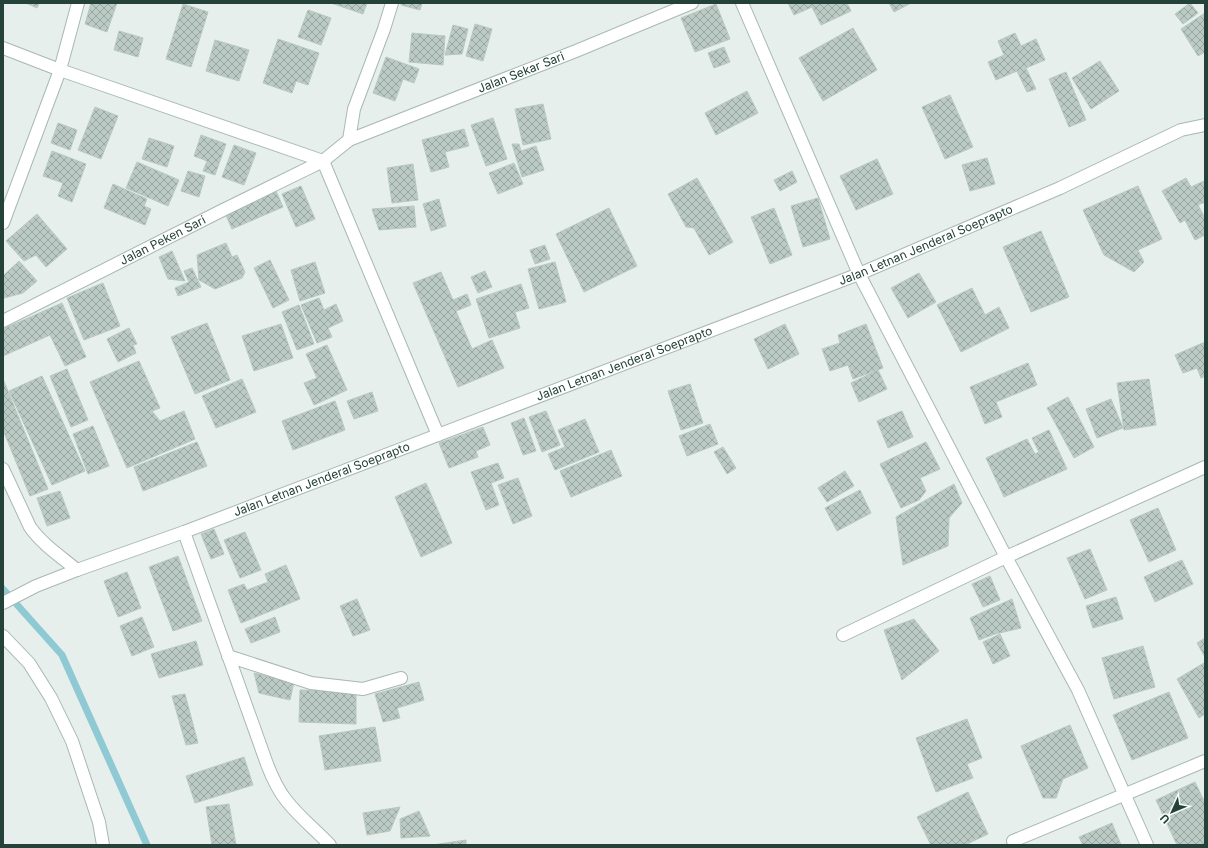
<svg xmlns="http://www.w3.org/2000/svg" width="1208" height="848" viewBox="0 0 1208 848" font-family="Inter,sans-serif">
<style>
.lines{fill:none;stroke-linecap:round;stroke-linejoin:round}
.stream{stroke:#8ec9d4;stroke-width:7}
.building{fill:url(#building-cross-hatch);stroke:#b8c9c2}
.street-casing{stroke:#a8b8b2;stroke-width:14}
.street{stroke:#fff;stroke-width:12}
.labels{text-anchor:middle;stroke-width:3;stroke-linejoin:round;paint-order:stroke}
.street-label{font-size:12px;fill:#24423a;stroke:#f7fbf9}
</style>
<defs>
<pattern id="building-cross-hatch" width="8" height="8" patternUnits="userSpaceOnUse"><rect width="8" height="8" fill="#bbcac4"/><path d="M0 0l8 8M0 8l8-8" fill="none" stroke="#98a6a0"/></pattern>
</defs>
<rect width="100%" height="100%" fill="#e6efeb"/>
<g class="lines">
<polyline class="stream" points="3,589 62,655 147,845"/>
</g>
<g class="building">
<polygon points="26,3 39,3 37,8"/>
<polygon points="91,3 117,3 107,32 85,24"/>
<polygon points="331,3 367,3 363,14"/>
<polygon points="402,3 422,3 420,10 401,5"/>
<polygon points="788,3 829,3 830,5 835,3 847,3 851,11 821,25 812,7 794,15"/>
<polygon points="889,3 911,3 894,12"/>
<polygon points="1190,3 1198,13 1183,24 1175,14"/>
<polygon points="183,4 208,12 191,67 166,59"/>
<polygon points="716,4 730,39 695,52 681,18"/>
<polygon points="308,10 331,18 321,45 298,37"/>
<polygon points="1205,13 1205,52 1198,56 1181,29"/>
<polygon points="475,24 492,29 483,61 466,56"/>
<polygon points="453,25 468,29 462,54 445,55"/>
<polygon points="853,28 877,70 823,101 799,58"/>
<polygon points="119,31 143,38 138,57 114,50"/>
<polygon points="412,33 445,36 443,65 409,62"/>
<polygon points="1015,33 1021,46 1036,39 1045,60 1026,68 1036,89 1027,92 1017,71 996,80 988,62 1004,55 998,41"/>
<polygon points="278,39 319,53 308,85 296,81 292,93 263,83"/>
<polygon points="215,40 249,50 239,81 206,71"/>
<polygon points="724,47 730,62 714,68 708,53"/>
<polygon points="386,57 419,69 414,83 403,79 395,101 373,93"/>
<polygon points="1100,61 1119,91 1091,109 1072,78"/>
<polygon points="1066,72 1086,120 1069,127 1049,79"/>
<polygon points="747,91 758,113 716,135 705,113"/>
<polygon points="950,95 973,147 945,159 922,107"/>
<polygon points="543,104 551,139 523,145 515,109"/>
<polygon points="95,107 118,116 101,159 78,150"/>
<polygon points="493,118 507,159 486,166 471,125"/>
<polygon points="58,123 77,130 70,150 51,143"/>
<polygon points="464,129 469,146 445,152 449,167 431,172 422,140"/>
<polygon points="201,135 226,144 215,175 203,171 207,161 194,156"/>
<polygon points="149,138 174,146 167,167 142,159"/>
<polygon points="512,144 519,144 521,151 536,146 544,170 522,177"/>
<polygon points="234,145 256,153 244,185 222,177"/>
<polygon points="52,151 86,164 72,202 58,196 63,183 43,176"/>
<polygon points="987,158 995,184 970,191 962,165"/>
<polygon points="877,159 893,194 856,210 840,176"/>
<polygon points="137,162 179,180 168,206 126,188"/>
<polygon points="514,163 523,184 498,194 489,173"/>
<polygon points="413,164 418,200 392,203 387,168"/>
<polygon points="188,171 205,176 199,197 181,191"/>
<polygon points="792,171 797,182 780,191 774,180"/>
<polygon points="697,178 733,242 709,255 694,228 686,227 668,194"/>
<polygon points="1186,178 1191,187 1204,181 1205,182 1205,202 1198,205 1205,218 1205,235 1195,240 1185,220 1180,223 1162,191"/>
<polygon points="113,184 147,199 144,206 151,209 145,225 104,208"/>
<polygon points="301,186 315,219 296,227 282,194"/>
<polygon points="1138,186 1162,239 1138,250 1144,262 1134,272 1104,255 1083,210"/>
<polygon points="276,191 283,207 232,229 225,213"/>
<polygon points="818,198 830,239 803,247 791,206"/>
<polygon points="439,199 446,226 431,231 423,204"/>
<polygon points="414,206 416,227 379,230 372,209"/>
<polygon points="609,208 637,266 584,292 556,234"/>
<polygon points="774,208 792,255 770,264 751,217"/>
<polygon points="37,214 67,249 46,267 36,255 24,261 6,241"/>
<polygon points="1041,231 1069,297 1031,312 1003,247"/>
<polygon points="226,243 232,257 237,255 245,272 242,278 215,289 199,280 197,255"/>
<polygon points="545,245 550,259 535,264 530,250"/>
<polygon points="172,251 185,281 168,279 159,257"/>
<polygon points="270,260 289,300 273,308 254,268"/>
<polygon points="19,261 37,281 23,293 4,298 3,276"/>
<polygon points="315,262 325,293 300,301 291,270"/>
<polygon points="555,262 566,302 539,309 528,269"/>
<polygon points="192,268 201,287 178,296 175,288 189,282 184,271"/>
<polygon points="485,271 492,287 478,293 471,277"/>
<polygon points="441,272 453,300 467,294 471,305 456,311 472,349 492,340 504,368 458,387 413,283"/>
<polygon points="919,273 936,302 908,318 891,288"/>
<polygon points="103,283 120,326 84,340 67,298"/>
<polygon points="521,284 529,308 515,312 520,328 489,338 476,299"/>
<polygon points="972,288 985,315 999,307 1009,328 961,352 937,305"/>
<polygon points="319,298 324,310 336,304 343,321 328,328 332,337 317,343 301,305"/>
<polygon points="62,303 86,357 65,366 50,335 3,356 3,329"/>
<polygon points="299,305 314,344 297,350 282,312"/>
<polygon points="207,323 230,380 195,394 171,337"/>
<polygon points="281,324 293,358 254,371 242,336"/>
<polygon points="785,324 799,354 768,369 754,339"/>
<polygon points="866,324 883,368 853,379 848,365 830,371 822,349 840,343 838,335"/>
<polygon points="129,328 137,344 133,345 136,353 118,362 107,339"/>
<polygon points="1205,342 1205,376 1201,378 1197,368 1183,373 1175,355"/>
<polygon points="327,345 347,390 314,405 304,383 317,378 306,354"/>
<polygon points="139,361 160,408 152,411 160,421 184,411 195,439 127,468 90,382"/>
<polygon points="1028,363 1037,385 996,402 1002,417 985,424 970,387"/>
<polygon points="67,369 88,420 71,427 50,376"/>
<polygon points="878,370 887,389 859,402 851,383"/>
<polygon points="42,376 85,471 52,485 9,391"/>
<polygon points="3,379 48,489 30,496 3,430"/>
<polygon points="242,379 256,412 216,428 202,396"/>
<polygon points="1149,379 1156,425 1124,430 1117,383"/>
<polygon points="690,384 703,423 681,430 668,391"/>
<polygon points="372,392 378,411 354,419 347,401"/>
<polygon points="1068,397 1094,447 1074,458 1047,408"/>
<polygon points="1111,399 1123,428 1097,438 1086,409"/>
<polygon points="335,401 345,430 293,450 282,421"/>
<polygon points="546,411 560,445 542,452 529,417"/>
<polygon points="902,411 913,437 888,448 877,421"/>
<polygon points="524,418 536,451 523,455 511,423"/>
<polygon points="585,419 599,452 555,470 548,454 565,447 558,430"/>
<polygon points="710,424 718,444 687,456 679,436"/>
<polygon points="93,426 109,466 88,474 73,434"/>
<polygon points="483,427 490,445 476,451 478,457 449,468 439,443"/>
<polygon points="1049,430 1067,469 1004,497 986,458 1027,439 1035,454 1039,452 1032,438"/>
<polygon points="197,442 207,466 143,491 134,467"/>
<polygon points="926,442 940,469 920,478 926,491 919,500 901,508 880,464"/>
<polygon points="723,447 736,468 727,474 714,452"/>
<polygon points="611,450 622,476 571,497 560,471"/>
<polygon points="498,463 504,478 491,483 499,505 486,510 471,472"/>
<polygon points="845,471 854,486 827,502 818,488"/>
<polygon points="518,478 532,516 513,524 498,485"/>
<polygon points="426,483 452,543 421,557 395,497"/>
<polygon points="954,484 962,503 949,518 948,546 903,565 896,517"/>
<polygon points="860,490 871,513 837,531 825,508"/>
<polygon points="60,491 70,518 47,526 37,498"/>
<polygon points="1158,508 1176,550 1149,562 1130,520"/>
<polygon points="214,529 224,554 211,559 201,534"/>
<polygon points="245,532 261,570 240,578 224,540"/>
<polygon points="1090,549 1107,590 1085,599 1067,558"/>
<polygon points="178,556 202,621 173,631 149,567"/>
<polygon points="1182,560 1193,584 1155,602 1144,577"/>
<polygon points="286,565 300,599 241,623 228,590 244,584 247,590 268,582 265,574"/>
<polygon points="127,572 141,608 118,617 104,581"/>
<polygon points="990,576 1000,600 983,607 972,584"/>
<polygon points="1116,597 1123,619 1093,628 1086,606"/>
<polygon points="357,599 370,630 353,636 340,606"/>
<polygon points="1012,599 1021,628 995,634 979,640 970,618"/>
<polygon points="142,617 154,647 132,656 120,626"/>
<polygon points="275,617 280,632 251,643 245,629"/>
<polygon points="914,619 939,651 902,680 884,630"/>
<polygon points="1000,634 1010,656 993,664 983,642"/>
<polygon points="1205,638 1205,657 1197,643"/>
<polygon points="196,641 203,665 159,678 151,654"/>
<polygon points="1143,646 1155,687 1114,699 1102,658"/>
<polygon points="1204,663 1205,665 1205,714 1199,718 1177,679"/>
<polygon points="254,673 294,682 290,700 259,693"/>
<polygon points="419,682 424,700 397,708 400,718 383,722 375,694"/>
<polygon points="300,690 356,692 356,724 299,722"/>
<polygon points="1169,692 1188,738 1132,760 1113,715"/>
<polygon points="185,694 198,743 186,745 172,696"/>
<polygon points="967,719 982,758 967,764 973,778 936,792 916,738"/>
<polygon points="1070,725 1088,768 1063,779 1056,798 1043,798 1021,746"/>
<polygon points="375,727 381,761 325,770 319,736"/>
<polygon points="244,757 253,785 195,803 186,776"/>
<polygon points="1195,782 1205,803 1205,845 1177,845 1156,800"/>
<polygon points="968,792 988,834 965,845 931,845 917,817"/>
<polygon points="229,804 236,845 212,845 206,807"/>
<polygon points="400,807 390,831 367,835 363,813"/>
<polygon points="419,811 430,836 401,838 400,819"/>
<polygon points="1112,823 1121,845 1083,845 1079,837"/>
<polygon points="466,840 466,845 432,845"/>
</g>
<g class="lines">
<defs>
<g id="street">
<polyline points="742,3 859,274 1006,557 1078,690 1147,845"/>
<polyline points="3,48 60,70 323,161 438,435"/>
<polyline points="349,140 354,109 384,29 392,3"/>
<polyline points="3,223 60,70 78,3"/>
<path id="s1" d="M3,321L223,210L323,161L349,140L576,51L692,3"/>
<path d="M3,469L30,527C42,544 60,556 77,570"/>
<path d="M184,532L267,764C272,777 278,790 286,800C299,817 316,830 330,845"/>
<path id="s2" d="M3,603L36,586L77,570L184,532L859,274L1060,188L1181,130L1205,125"/>
<polyline points="843,635 1006,557 1205,467"/>
<polyline points="3,636 29,663 51,698 72,741 99,822 103,845"/>
<polyline points="228,656 311,683 363,689 401,678"/>
<polyline points="1013,841 1205,761"/>
</g>
</defs>
<use href="#street" class="street-casing"/>
<use href="#street" class="street"/>
</g>
<g class="labels">
<g class="street-label">
<text dy="4" stroke="none"><textPath href="#s1" startOffset="576">Jalan Sekar Sari</textPath></text>
<text dy="4" stroke="none"><textPath href="#s1" startOffset="179">Jalan Peken Sari</textPath></text>
<text dy="4" stroke="none"><textPath href="#s2" startOffset="990">Jalan Letnan Jenderal Soeprapto</textPath></text>
<text dy="4" stroke="none"><textPath href="#s2" startOffset="666">Jalan Letnan Jenderal Soeprapto</textPath></text>
<text dy="4" stroke="none"><textPath href="#s2" startOffset="342">Jalan Letnan Jenderal Soeprapto</textPath></text>
</g>
</g>
<rect width="1208" height="848" fill="none" stroke="#24423a" stroke-width="8"/>
<g transform="translate(1172 812) rotate(226)" stroke="#f7fbf9" stroke-width="3" paint-order="stroke">
<path d="M0-3L7 15L0 10L-7 15Z" fill="#24423a"/>
<text y="-6" font-size="11" font-weight="bold" text-anchor="middle" fill="#24423a">U</text>
</g>
</svg>
